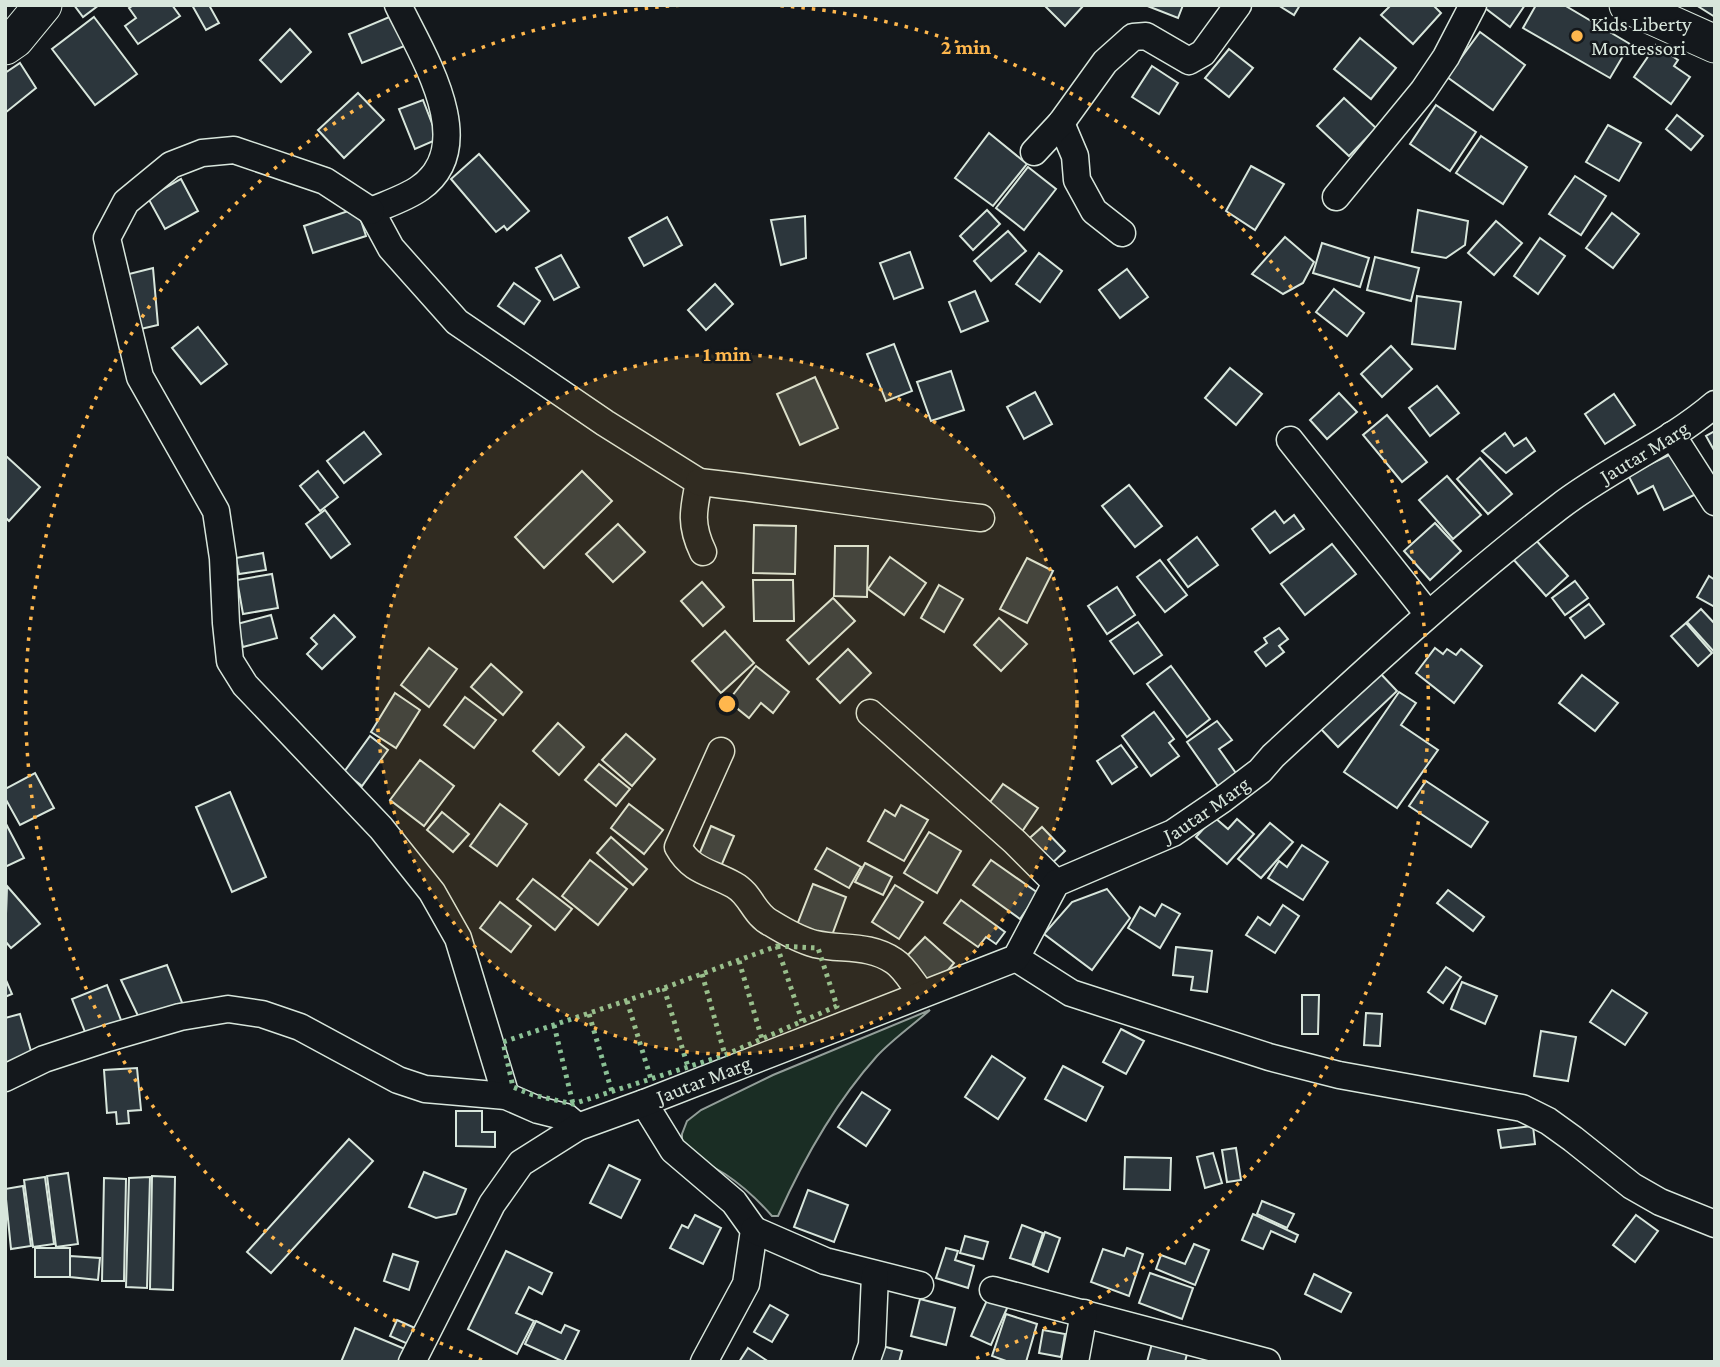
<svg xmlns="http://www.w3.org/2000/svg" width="1720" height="1367" viewBox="0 0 1720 1367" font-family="'Crimson Pro',serif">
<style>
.green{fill:#1a2d24;stroke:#939e99;stroke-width:2}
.building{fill:#2c363c;stroke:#d8e6dc;stroke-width:2}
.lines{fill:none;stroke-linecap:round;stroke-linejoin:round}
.street-casing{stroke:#d8e6dc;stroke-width:29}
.secondary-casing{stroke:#d8e6dc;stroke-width:39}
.street{stroke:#14181c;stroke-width:26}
.secondary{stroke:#14181c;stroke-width:37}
.hedge{stroke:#8ac095;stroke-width:5;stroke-dasharray:3.5 5;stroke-linecap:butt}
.ring{fill:none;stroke:#ffb74d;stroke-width:3.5;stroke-dasharray:3.5 7}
.poi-dot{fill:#ffb74d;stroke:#14181c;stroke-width:2.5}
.labels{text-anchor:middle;stroke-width:5;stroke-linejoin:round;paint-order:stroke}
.poi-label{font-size:21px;fill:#d8e6dc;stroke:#14181c;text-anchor:start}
.street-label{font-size:21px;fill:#d8e6dc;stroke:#14181c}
.centre{fill:#ffb74d;stroke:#14181c;stroke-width:3.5}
.ring-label{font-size:21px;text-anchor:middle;font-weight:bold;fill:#ffb74d;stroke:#14181c;stroke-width:5;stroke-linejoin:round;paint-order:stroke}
</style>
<rect width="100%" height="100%" fill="#14181c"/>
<path class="green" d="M930,1010C913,1025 893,1039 877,1056C835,1103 804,1158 778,1216H772C758,1200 743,1186 725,1174C710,1165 695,1158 682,1146V1134L687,1121L701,1110L773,1075Z"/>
<g class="building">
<polygon points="74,5 99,5 83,17"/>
<polygon points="134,5 172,5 180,16 138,44 125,26 136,18 129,8"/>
<polygon points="192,5 209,5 219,23 206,30"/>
<polygon points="1044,5 1084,5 1065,26"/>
<polygon points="1145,5 1183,5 1178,18"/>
<polygon points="1278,5 1300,5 1294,15"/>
<polygon points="1391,5 1433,5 1441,13 1413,44 1381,15"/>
<polygon points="1481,5 1525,5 1510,27"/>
<polygon points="1536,5 1564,5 1630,44 1610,78 1523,28"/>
<polygon points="1696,5 1715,5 1715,17"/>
<polygon points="394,15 407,45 362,63 349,34"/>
<polygon points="94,17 137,74 95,105 52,49"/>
<polygon points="290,29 311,52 281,82 260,60"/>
<polygon points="1480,32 1525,65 1493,110 1447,77"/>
<polygon points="1360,38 1396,68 1371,99 1334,69"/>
<polygon points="1656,45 1678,60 1674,66 1690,77 1671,104 1634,77"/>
<polygon points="1229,49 1253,68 1229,97 1205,78"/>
<polygon points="20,63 36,88 5,113 5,73"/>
<polygon points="1152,66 1178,83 1159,114 1132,97"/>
<polygon points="358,93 384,120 344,158 318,130"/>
<polygon points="1344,98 1376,128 1349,156 1317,126"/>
<polygon points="423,100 438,139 415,149 399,109"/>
<polygon points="1436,105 1476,132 1450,171 1410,144"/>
<polygon points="1677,115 1703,136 1691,150 1666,129"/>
<polygon points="1608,125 1641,143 1619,181 1586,162"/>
<polygon points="989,133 1027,164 993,206 955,178"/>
<polygon points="1481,136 1527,167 1503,204 1456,173"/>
<polygon points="479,154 529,211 507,230 504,226 496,232 451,179"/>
<polygon points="1251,166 1284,184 1255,230 1226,211"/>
<polygon points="1028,167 1056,189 1024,230 996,208"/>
<polygon points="1575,176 1606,196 1581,235 1549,214"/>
<polygon points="181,179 198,211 165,229 148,198"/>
<polygon points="357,208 366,236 313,253 304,226"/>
<polygon points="987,210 1000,224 973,250 960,236"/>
<polygon points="1418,210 1468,221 1465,245 1446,258 1412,252"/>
<polygon points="1612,213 1639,234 1613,268 1586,248"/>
<polygon points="805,216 806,258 781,265 771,220"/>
<polygon points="667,217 682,245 644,266 629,238"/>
<polygon points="1496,221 1522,243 1494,275 1468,253"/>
<polygon points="1008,231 1026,251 991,281 974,261"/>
<polygon points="1285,237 1314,262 1303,283 1283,294 1252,274"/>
<polygon points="1540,238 1565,256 1538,294 1514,276"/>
<polygon points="1322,243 1369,258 1360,287 1313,273"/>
<polygon points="910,252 923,288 894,299 880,263"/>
<polygon points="1039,253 1062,271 1040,302 1016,284"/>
<polygon points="561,255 579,287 554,300 536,268"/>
<polygon points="1375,257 1419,268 1411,301 1367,290"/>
<polygon points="153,268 158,325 132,331 125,275"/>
<polygon points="1127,269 1148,297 1120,318 1099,290"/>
<polygon points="514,283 540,301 524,324 498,306"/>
<polygon points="715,284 733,304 706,330 688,310"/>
<polygon points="1334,289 1364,313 1347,336 1316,312"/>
<polygon points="975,291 988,321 961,332 949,302"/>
<polygon points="1417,296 1461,302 1455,349 1412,344"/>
<polygon points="198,327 227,364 201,384 172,348"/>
<polygon points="894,344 912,391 886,401 867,354"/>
<polygon points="1391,346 1412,369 1382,397 1361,374"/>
<polygon points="1230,368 1262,394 1236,425 1205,398"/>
<polygon points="951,371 964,410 931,421 917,382"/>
<polygon points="815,377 838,428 800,445 777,394"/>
<polygon points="1437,386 1459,413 1430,436 1409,408"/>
<polygon points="1035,392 1052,424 1024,439 1007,407"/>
<polygon points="1339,393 1357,412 1327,439 1310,420"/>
<polygon points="1614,394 1635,425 1605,444 1585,414"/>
<polygon points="1387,415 1427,462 1402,482 1363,435"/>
<polygon points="1715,431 1715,452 1706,436"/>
<polygon points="364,432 381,454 344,483 327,461"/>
<polygon points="1505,433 1514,446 1526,438 1535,451 1506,473 1482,451"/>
<polygon points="1675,452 1696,494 1664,510 1653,486 1638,494 1628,475"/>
<polygon points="6,456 40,487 9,521 5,517"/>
<polygon points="1480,458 1512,494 1488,514 1457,479"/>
<polygon points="318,471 338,497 320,511 300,486"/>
<polygon points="582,471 612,501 544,568 515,537"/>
<polygon points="1447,476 1481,515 1453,539 1419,500"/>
<polygon points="1129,485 1162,526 1135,547 1102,506"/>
<polygon points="325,510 350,544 331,558 306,524"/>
<polygon points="1275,511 1284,523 1294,515 1304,529 1270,553 1252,529"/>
<polygon points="1435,523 1461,551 1430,580 1404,551"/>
<polygon points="618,524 645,552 613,582 586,554"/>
<polygon points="754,525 796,526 795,574 753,573"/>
<polygon points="1197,537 1218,565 1188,587 1168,560"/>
<polygon points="1535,539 1568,576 1546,596 1513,559"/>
<polygon points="1332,544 1356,574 1305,615 1281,584"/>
<polygon points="835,546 868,546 867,597 834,596"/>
<polygon points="263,553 266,570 239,574 236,558"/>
<polygon points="890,557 926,583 904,615 868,589"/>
<polygon points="1027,558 1053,571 1027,623 1000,609"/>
<polygon points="1160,560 1187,595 1165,612 1137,577"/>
<polygon points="272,574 278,608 243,614 237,580"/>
<polygon points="1709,576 1715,580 1715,607 1697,597"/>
<polygon points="753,580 793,580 794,621 754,621"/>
<polygon points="1575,581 1588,598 1565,615 1552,598"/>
<polygon points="702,582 724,607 703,626 681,601"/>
<polygon points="939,585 963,599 944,632 921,618"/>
<polygon points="1117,587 1135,615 1107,634 1088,606"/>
<polygon points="833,598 855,621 809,664 787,640"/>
<polygon points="1589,604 1604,624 1585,638 1570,618"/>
<polygon points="1701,609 1715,624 1715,653 1687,622"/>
<polygon points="271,615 277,638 243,647 237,624"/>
<polygon points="334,615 355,637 322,669 307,654 317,644 311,638"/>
<polygon points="999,618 1027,644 1001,671 974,645"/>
<polygon points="1138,622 1162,655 1134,674 1110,641"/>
<polygon points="1686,623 1712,653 1698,666 1671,636"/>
<polygon points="1279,628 1288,639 1279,646 1284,652 1266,666 1255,652 1267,643 1264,638"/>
<polygon points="725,631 754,663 721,693 692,661"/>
<polygon points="429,648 457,669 429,707 401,685"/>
<polygon points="1435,648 1443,654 1447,649 1456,655 1461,649 1482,666 1454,703 1416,673"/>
<polygon points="848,649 871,673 840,703 817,679"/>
<polygon points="491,664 522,692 503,715 471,687"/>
<polygon points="756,666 789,692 773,713 761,703 749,718 728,701"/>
<polygon points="1171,666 1210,719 1187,737 1147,684"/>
<polygon points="1379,672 1397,691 1338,747 1320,728"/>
<polygon points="1582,675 1618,703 1595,731 1559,703"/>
<polygon points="1399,692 1416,703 1401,725 1438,750 1397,808 1344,772"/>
<polygon points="395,693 420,710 396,748 371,732"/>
<polygon points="465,697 496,720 474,748 444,725"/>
<polygon points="1154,712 1174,739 1169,743 1179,756 1151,776 1122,736"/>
<polygon points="1217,721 1232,740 1219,749 1238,776 1220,789 1187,742"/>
<polygon points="558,723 584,747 559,775 533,751"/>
<polygon points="626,734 655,759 632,786 602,760"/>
<polygon points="370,736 388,750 362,786 344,772"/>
<polygon points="1121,745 1137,767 1112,784 1097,761"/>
<polygon points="420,760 454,786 424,826 390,800"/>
<polygon points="599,764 630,789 616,806 585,780"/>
<polygon points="35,773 54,808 20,825 5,798 5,789"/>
<polygon points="1426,781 1488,822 1471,847 1409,806"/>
<polygon points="1003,784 1038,808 1019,836 983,812"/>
<polygon points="230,792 266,877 232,892 196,807"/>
<polygon points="500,804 527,824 497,866 470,846"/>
<polygon points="629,804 663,830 644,854 611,828"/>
<polygon points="901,805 928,820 904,861 868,841 885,810 895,816"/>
<polygon points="442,812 469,834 453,852 427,830"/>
<polygon points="1214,817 1228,829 1237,819 1254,834 1227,864 1196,837"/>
<polygon points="5,822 24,858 5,867"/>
<polygon points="1270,823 1293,842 1261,878 1238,859"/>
<polygon points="711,826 734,836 719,871 696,862"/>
<polygon points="1042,827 1065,851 1047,868 1024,843"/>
<polygon points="929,832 961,851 937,893 904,873"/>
<polygon points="611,837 647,869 633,885 597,853"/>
<polygon points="1302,845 1328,862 1303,900 1268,878 1279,861 1287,867"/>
<polygon points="827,848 861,867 849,888 815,869"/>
<polygon points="590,860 627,889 598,925 562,896"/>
<polygon points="991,860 1038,893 1020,919 973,885"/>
<polygon points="865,863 892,877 883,895 855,882"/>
<polygon points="533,879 572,909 555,930 517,899"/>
<polygon points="813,884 846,897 831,938 797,925"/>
<polygon points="895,885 923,902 899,939 872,922"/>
<polygon points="7,886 40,924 11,948 5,941"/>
<polygon points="1107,889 1130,918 1092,970 1044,934 1072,902"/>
<polygon points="1448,890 1484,917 1473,931 1437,903"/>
<polygon points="961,900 1005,932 996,944 986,937 978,947 944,923"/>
<polygon points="500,902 531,926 511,952 480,928"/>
<polygon points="1162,904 1180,914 1160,948 1128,928 1140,907 1155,916"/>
<polygon points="1283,905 1299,916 1275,953 1246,935 1258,917 1270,925"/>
<polygon points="925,937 954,963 933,988 903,960"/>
<polygon points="1176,947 1212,951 1207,992 1191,990 1193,977 1173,975"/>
<polygon points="167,965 183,1005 140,1020 121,980"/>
<polygon points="1446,967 1461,977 1443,1003 1428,992"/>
<polygon points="5,978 12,994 5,997"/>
<polygon points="1462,982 1497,996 1485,1024 1451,1009"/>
<polygon points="107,985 123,1025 87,1037 72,999"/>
<polygon points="1612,990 1647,1013 1625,1045 1590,1022"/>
<polygon points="1302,995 1319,995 1318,1034 1302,1034"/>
<polygon points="1366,1013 1382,1014 1380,1046 1364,1045"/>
<polygon points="20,1014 33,1058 5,1066 5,1018"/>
<polygon points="1121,1029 1144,1041 1126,1074 1103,1062"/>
<polygon points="1541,1031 1576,1037 1568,1081 1534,1076"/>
<polygon points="992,1056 1025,1078 998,1119 965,1097"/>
<polygon points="1063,1066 1103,1087 1086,1121 1045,1099"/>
<polygon points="137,1068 141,1110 128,1111 129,1123 117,1124 116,1112 107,1113 104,1070"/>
<polygon points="862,1092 890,1110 866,1146 838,1127"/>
<polygon points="456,1111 482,1111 482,1132 495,1132 495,1147 456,1146"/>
<polygon points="1533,1126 1535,1144 1501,1148 1498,1130"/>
<polygon points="349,1139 373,1161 271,1273 247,1252"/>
<polygon points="1236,1148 1241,1180 1227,1182 1222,1150"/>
<polygon points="1213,1153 1222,1183 1205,1188 1197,1157"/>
<polygon points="1125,1157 1171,1158 1170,1190 1124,1189"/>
<polygon points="609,1165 640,1180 621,1218 590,1203"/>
<polygon points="424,1172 466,1189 456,1214 436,1218 409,1207"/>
<polygon points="68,1173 78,1244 56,1247 47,1176"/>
<polygon points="152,1176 175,1177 173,1290 150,1289"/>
<polygon points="45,1177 54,1244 33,1247 24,1180"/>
<polygon points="150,1177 147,1288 126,1287 129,1178"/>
<polygon points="104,1178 126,1179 124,1281 102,1281"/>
<polygon points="23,1186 31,1246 11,1249 5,1189"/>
<polygon points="808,1190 848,1205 834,1242 794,1227"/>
<polygon points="1262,1201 1294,1214 1287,1228 1257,1214"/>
<polygon points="1253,1214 1298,1235 1295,1242 1271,1231 1263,1249 1242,1240"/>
<polygon points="695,1215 721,1228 703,1264 670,1248 682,1225 688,1228"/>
<polygon points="1636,1215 1658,1231 1635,1262 1613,1245"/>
<polygon points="1022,1225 1043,1233 1032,1265 1010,1258"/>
<polygon points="1045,1232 1060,1238 1048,1272 1033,1266"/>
<polygon points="965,1236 988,1242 983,1259 960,1253"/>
<polygon points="1194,1244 1209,1250 1195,1285 1156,1269 1161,1255 1185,1264"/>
<rect x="35" y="1248" width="35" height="29"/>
<polygon points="946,1248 958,1251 955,1260 974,1266 968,1288 936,1278"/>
<polygon points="1127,1248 1143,1254 1129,1296 1091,1282 1103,1249 1124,1256"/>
<polygon points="506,1251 552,1273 542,1294 529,1287 516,1313 534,1321 517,1354 468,1329"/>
<polygon points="393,1254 418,1262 409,1290 384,1281"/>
<polygon points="70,1256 100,1258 98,1280 70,1277"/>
<polygon points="1150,1273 1193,1288 1182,1319 1139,1303"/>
<polygon points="1314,1274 1351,1293 1341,1312 1305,1294"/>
<polygon points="988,1298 1008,1306 991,1345 971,1336"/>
<polygon points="920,1299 955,1308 946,1345 911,1336"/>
<polygon points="770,1305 788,1315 772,1342 754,1332"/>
<polygon points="1006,1314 1037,1324 1026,1362 1009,1362 992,1356"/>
<polygon points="397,1320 415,1328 408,1344 390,1336"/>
<polygon points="536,1321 561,1333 565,1325 579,1331 564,1362 525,1344"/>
<polygon points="355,1328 405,1349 400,1362 341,1362"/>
<polygon points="1043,1330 1065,1334 1061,1357 1039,1353"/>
<polygon points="1154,1336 1189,1346 1185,1362 1147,1362"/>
<polygon points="874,1344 902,1351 899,1362 869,1362"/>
<polygon points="748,1348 769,1362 739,1362"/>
</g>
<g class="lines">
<defs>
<g id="street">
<path d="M398,5C421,53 481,145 420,188C406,198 387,204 371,211L391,248L457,322L605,423L699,482C693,511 690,525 703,552"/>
<polyline points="1061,123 1075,156 1077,180 1094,211 1122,233"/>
<polyline points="1034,152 1061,123 1105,62 1133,37 1146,36 1189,61 1203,53 1238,5"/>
<polyline points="1336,197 1423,91 1446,57 1473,5"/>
<polyline points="371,211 325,181 234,150 202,153 171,165 126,202 107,238 140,377 216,511 223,558 226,623 230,661 245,685 381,828 432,892 458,938 506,1096"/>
<polyline points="1672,435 1715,502"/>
<polyline points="1290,440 1428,614"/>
<path d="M699,482C793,492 887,508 981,518"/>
<polyline points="870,713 1015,842 1056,883"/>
<path d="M721,751L678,847C692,872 711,872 734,885C751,894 754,915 771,923C784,931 800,940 815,944C842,950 869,944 894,961C905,968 913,984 922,994"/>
<polyline points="1016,958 1071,993 1269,1057 1339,1075 1522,1108 1548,1121 1573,1139 1632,1186 1660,1202 1715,1224"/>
<polyline points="5,1078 44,1059 108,1038 180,1017 228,1009 262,1014 300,1027 398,1080 425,1089 506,1096 538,1110 566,1117 578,1127"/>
<polyline points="644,1103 673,1150 734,1202 754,1230 746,1284 704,1362"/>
<polyline points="754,1230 825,1261 920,1285"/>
<polyline points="993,1290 1267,1362"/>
<path id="s1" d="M412,1362L492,1204L521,1163L578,1127L644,1103L1016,958L1056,883L1173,833L1223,799L1260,771L1273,756C1366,670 1459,584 1559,507C1608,469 1667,445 1715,404"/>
<polyline points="866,1362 872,1345 875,1275"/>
<polyline points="1075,1362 1084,1313"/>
</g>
<g id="secondary">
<polyline points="1628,5 1715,44"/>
<polyline points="5,46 15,39 43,5"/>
</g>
</defs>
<use href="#street" class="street-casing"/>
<use href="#secondary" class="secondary-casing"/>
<use href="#street" class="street"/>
<use href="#secondary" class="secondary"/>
<g class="hedge">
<polygon points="777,946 818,948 837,1006 725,1055 573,1104 533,1095 513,1087 503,1042 664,988"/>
<polyline points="777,946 802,1021"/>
<polyline points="739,961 762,1039"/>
<polyline points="702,974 725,1055"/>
<polyline points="664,988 688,1067"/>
<polyline points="627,1001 651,1079"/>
<polyline points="589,1014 612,1092"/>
<polyline points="554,1025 573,1104"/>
</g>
</g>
<circle cx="727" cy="704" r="350" fill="#ffb74d" fill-opacity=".12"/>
<g class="ring">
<circle cx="727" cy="704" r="350"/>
<path d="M482 1360A700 700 0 0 1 684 5M770 5A700 700 0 0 1 972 1360"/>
</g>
<circle class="poi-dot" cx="1577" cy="36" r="7"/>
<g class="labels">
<g class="poi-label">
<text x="1591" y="31">Kids Liberty<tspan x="1591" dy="24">Montessori</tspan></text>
</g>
<g class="street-label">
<text dy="7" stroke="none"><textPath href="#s1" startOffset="1584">Jautar Marg</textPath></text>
<text dy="7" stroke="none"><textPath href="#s1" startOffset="1017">Jautar Marg</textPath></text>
<text dy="7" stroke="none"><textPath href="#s1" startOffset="429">Jautar Marg</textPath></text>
</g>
</g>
<circle cx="727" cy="704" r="10" class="centre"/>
<g class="ring-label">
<text x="966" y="54">2 min</text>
<text x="727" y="361">1 min</text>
</g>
<rect width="1720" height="1367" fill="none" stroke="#d8e6dc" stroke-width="14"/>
</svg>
